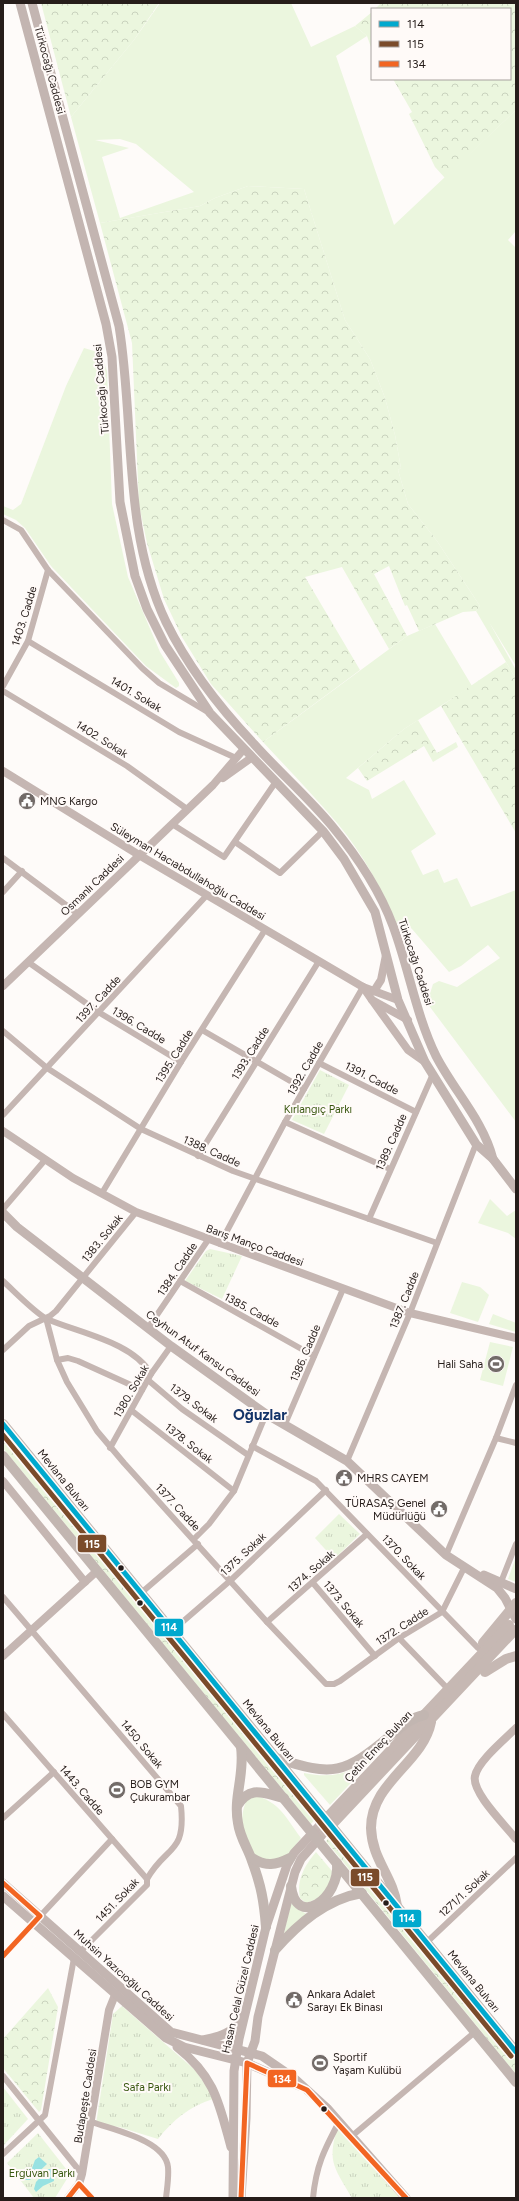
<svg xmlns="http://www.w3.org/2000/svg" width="519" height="2201" viewBox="0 0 519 2201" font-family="Figtree,sans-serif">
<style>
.green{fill:#ebf6de;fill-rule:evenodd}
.forest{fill:url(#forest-crowns)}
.park{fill:url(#park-tufts)}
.water{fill:#98e2e2}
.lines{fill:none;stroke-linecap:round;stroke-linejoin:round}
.minor{stroke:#c5b6b2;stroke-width:6}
.tertiary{stroke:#c5b6b2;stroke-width:8}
.secondary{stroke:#c3b5b1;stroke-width:9}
.primary{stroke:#c6b8b3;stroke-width:10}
.trunk{stroke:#c2b6b1;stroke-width:10}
.bus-1-casing{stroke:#fffaf8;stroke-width:8}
.bus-2-casing{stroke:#fffaf8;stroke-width:8}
.bus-3-casing{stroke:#fffaf8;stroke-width:8}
.bus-1{stroke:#00a9ce;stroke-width:5}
.bus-2{stroke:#7a4b2a;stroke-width:5}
.bus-3{stroke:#f26522;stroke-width:5}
.bus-dot{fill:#261d1a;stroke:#fffaf8;stroke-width:1.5}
.labels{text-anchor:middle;stroke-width:4;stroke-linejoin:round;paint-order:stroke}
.street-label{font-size:11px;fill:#261d1a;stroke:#fffaf8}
.poi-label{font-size:11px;fill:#261d1a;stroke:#fffaf8;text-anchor:start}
.park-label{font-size:11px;fill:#38570f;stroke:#fffaf8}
.district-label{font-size:15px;font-weight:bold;fill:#133368;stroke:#fffaf8}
.line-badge{stroke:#fffaf8;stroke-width:1.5}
.badge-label{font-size:11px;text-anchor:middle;font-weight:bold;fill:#fff}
</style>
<defs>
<pattern id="forest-crowns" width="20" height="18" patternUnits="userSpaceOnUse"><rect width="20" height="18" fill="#ebf6de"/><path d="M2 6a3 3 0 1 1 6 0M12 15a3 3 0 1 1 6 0" fill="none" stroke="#c9d2be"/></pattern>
<pattern id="park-tufts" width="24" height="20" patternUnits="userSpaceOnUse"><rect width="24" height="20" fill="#ebf6de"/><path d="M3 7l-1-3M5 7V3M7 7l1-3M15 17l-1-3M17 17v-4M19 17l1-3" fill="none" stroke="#c9d2be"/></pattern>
</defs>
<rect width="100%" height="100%" fill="#fefbf9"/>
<g class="green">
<path d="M160,3H291L311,47L355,26L367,36L336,56L394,225L516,110V231L508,240L516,248V666L489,622L516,670V679L476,611L480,606L437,541L408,504L398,470L401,468L395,435L385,398L370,359L345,320L304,189L248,186L215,198L200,206L100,223L71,117L134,40ZM120,139L136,144L194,192L120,218L102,157L129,148L95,140Z"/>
<polygon points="84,348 101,353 107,371 112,504 128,577 160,652 179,683 179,686 176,688 146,666 51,566 25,528 16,520 3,514 3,506 13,510 21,504 66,386"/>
<path d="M435,624L472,686L404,729L346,778L369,790L372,799L404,780L436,834L411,851L423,875L438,869L444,883L457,878L471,907L516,890V1122L427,1003L433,984L439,981L457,987L500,958L488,945L461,966L449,972L412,929L407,925L397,924C381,888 363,854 338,824C314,796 288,769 263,742L407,636Z"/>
<polygon points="490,1199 507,1216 516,1210 516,1239 508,1233 478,1223"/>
<polygon points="462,1282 480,1287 489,1295 478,1322 450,1313"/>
<polygon points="493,1314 516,1323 516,1332 489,1324"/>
<polygon points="490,1342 513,1347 503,1386 480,1380"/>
<path d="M381,1751L330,1805L304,1775V1773C338,1780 354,1771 381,1751Z"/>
<path d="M251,1795C279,1800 285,1817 301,1838L289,1854L269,1863C264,1860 259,1858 255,1855C241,1841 237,1809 251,1795Z"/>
<polygon points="291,1903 297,1909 307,1914 283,1938"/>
</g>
<g class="forest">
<polygon points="41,3 159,3 134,40 71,117"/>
<polygon points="381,3 516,3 516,110 445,178 435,167 409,114 412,112 393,79 510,79 510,9 375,9"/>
<polygon points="372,12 372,50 367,36 355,26"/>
<polygon points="248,186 304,189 345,320 370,359 385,398 395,435 401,468 398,470 408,504 437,541 480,606 476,611 463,612 419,631 407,605 405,606 389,566 374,574 407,636 389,649 342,567 305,577 360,670 263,742 211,684 182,637 164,599 147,543 139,505 132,343 100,223 200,206 215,198"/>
<polygon points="506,662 516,679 516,833 441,706"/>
<polygon points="418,720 437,753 456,742 458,747 433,762 424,746 367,781 358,768 404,729"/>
<polygon points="3,1434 317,1817 311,1824 3,1448"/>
<polygon points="332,1835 516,2060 516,2074 326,1841"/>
<path d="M316,1852L332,1871C330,1891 324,1897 306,1903L300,1898C296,1880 305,1865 316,1852Z"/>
<polygon points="48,1988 58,2007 41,2110 39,2112 3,2068 3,2039"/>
</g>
<g class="park">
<polygon points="320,1070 349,1085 324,1134 292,1120"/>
<polygon points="210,1249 242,1256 222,1299 185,1281 206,1251"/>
<polygon points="339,1514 360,1534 334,1559 315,1538"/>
<polygon points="516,1557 516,1582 508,1579"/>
<path d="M122,2006L195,2070L213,2096V2099C190,2106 173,2120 158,2139L119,2127L96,2124L113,2014Z"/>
<polygon points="3,2087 28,2119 3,2146"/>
<path d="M339,2122L402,2194L396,2198H352C332,2164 327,2161 339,2122Z"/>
<polygon points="38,2133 70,2174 55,2198 34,2198 7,2163"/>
</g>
<g class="water">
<polygon points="39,2157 47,2164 30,2180 23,2180 22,2176 27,2169 32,2168 35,2160"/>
<polygon points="48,2169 53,2169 54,2181 43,2186 36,2192 34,2189 36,2182"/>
</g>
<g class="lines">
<g class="minor">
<polyline points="3,520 21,530 48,570 142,668 159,683 206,711"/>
<polyline points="28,641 179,732 236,758"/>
<polyline points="3,686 28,641 48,570"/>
<polyline points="3,691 127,766 187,809"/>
<polyline points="172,824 224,857 275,783"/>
<polyline points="235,842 280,873 323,831"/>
<polyline points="3,858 78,914"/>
<polyline points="3,892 22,871"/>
<polyline points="28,962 100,1013 181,1062"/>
<polyline points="202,1030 304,1089"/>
<polyline points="3,1031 47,1068 141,1129 233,1171 437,1243"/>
<polyline points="319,1063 416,1112"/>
<polyline points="3,1115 207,895"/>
<polyline points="285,1122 390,1169"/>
<polyline points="198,1156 319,961"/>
<polyline points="102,1193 181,1062 265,930"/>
<polyline points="3,1209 45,1160"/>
<polyline points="369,1219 433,1074"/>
<polyline points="220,1244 285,1122 363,987"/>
<path d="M3,1281C14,1291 35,1313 47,1319C79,1333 133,1342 151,1374"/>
<polyline points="180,1281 314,1356"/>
<polyline points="46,1318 57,1360 67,1382 97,1431 124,1463 267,1622 326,1684 334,1684 340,1681 399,1638 442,1612 464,1568"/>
<polyline points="148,1328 208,1240"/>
<polyline points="3,1350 29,1326 50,1316 56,1311 136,1212"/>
<polyline points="57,1360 68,1358 78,1361 142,1390"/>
<polyline points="148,1380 182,1409 248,1455"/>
<polyline points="131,1410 234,1491"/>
<polyline points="285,1424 343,1289"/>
<polyline points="496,1438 516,1443"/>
<polyline points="252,1446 316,1481 478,1648"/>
<polyline points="110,1448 151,1374 171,1346"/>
<polyline points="347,1461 410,1313 476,1144"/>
<polyline points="194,1539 209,1524 234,1491 266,1414"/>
<polyline points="446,1555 496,1438 516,1385"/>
<polyline points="501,1582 516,1544"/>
<polyline points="313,1583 375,1656"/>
<polyline points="141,1593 198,1544"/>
<path d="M3,1597L181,1806C186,1855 166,1845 147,1879"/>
<polyline points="267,1622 367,1534"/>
<polyline points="172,1631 231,1580 326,1490"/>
<polyline points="399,1638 448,1689"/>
<polyline points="3,1714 147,1879"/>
<polyline points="3,1818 54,1772"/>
<polyline points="427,1942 516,1858"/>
<polyline points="80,1952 147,1885 147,1879"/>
<polyline points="3,1956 112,1839"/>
<polyline points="3,2076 82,2174"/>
<path d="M92,2122C113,2130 165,2140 168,2167C169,2177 167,2188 166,2198"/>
<polyline points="352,2136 475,2032"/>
<polyline points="3,2154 45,2115 74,1958"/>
<polyline points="79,2184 92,2198"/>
<path d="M313,2198C316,2166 324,2150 339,2122"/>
</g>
<g class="tertiary">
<polyline points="3,771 139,855 363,987 398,1000"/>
<polyline points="223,778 251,758"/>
<polyline points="3,986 213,785 243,750"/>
<polyline points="363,987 372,1000 408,1020"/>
<polyline points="374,991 381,980 386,955"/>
<polyline points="372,1000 408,1050 425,1062"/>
<polyline points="3,1131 73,1178 136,1212 410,1313 516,1338"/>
<polyline points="3,1481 85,1582"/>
<polyline points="3,1656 97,1571"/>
<path d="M516,1728C505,1739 478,1761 475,1776C471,1792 506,1826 516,1839"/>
<polyline points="68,2198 79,2184 82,2174 109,2010 115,1995"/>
</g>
<g class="secondary">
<polyline points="20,3 106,324 112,357 120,502 135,576 147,609 165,645 210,713 323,831 344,859 375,912 398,1000 425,1062 476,1144 493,1159 516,1189"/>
<path d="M32,3L119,326C135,424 122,529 166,622C188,667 220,708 254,744C279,772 308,797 332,826C356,855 380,891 393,926C409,969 416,1015 436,1056C454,1091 483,1120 493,1159"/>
<polyline points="3,1213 17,1227 171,1346 266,1414 347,1461 446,1555 497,1588 505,1598 516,1619"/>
<polyline points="484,1575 516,1589"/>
<polyline points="3,1883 171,2032 262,2056 294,2078 327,2108 406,2198"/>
<polyline points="3,1896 166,2038 184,2047 247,2063 299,2086"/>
<path d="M203,2040C219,2037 234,2033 242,2017"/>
<path d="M177,2047C215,2077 219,2103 231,2147"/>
<polyline points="233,2198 234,2071 239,2039 266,1927 287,1865 294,1853 320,1825"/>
<polyline points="241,2198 246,2118 247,2063 255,2041 258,2017 295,1872 301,1859 322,1835"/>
</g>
<g class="primary">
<polyline points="483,1643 516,1603"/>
<polyline points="485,1672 506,1659 516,1656"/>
<polyline points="320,1825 509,1625"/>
<polyline points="325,1832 515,1630"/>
<path d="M397,1906C393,1876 372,1860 371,1828C371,1782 423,1763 431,1722"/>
</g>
<g class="trunk">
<polyline points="3,1424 516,2052"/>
<polyline points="3,1456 516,2082"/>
<path d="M241,1747C245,1775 233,1797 238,1823C240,1838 248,1848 252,1861C261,1885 264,1901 266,1927"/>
<path d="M276,1758C334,1777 344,1774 390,1736C401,1727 410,1718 424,1715"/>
<path d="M237,1806C250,1785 263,1793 284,1798"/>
<path d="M252,1858C266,1867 276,1865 290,1858"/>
<path d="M291,1886C296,1929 340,1899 337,1863"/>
<path d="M275,1950C298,1924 326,1899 362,1893"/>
</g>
<defs>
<polyline id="bus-1" points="3,1424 516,2052"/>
<polyline id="bus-2" points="3,1435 511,2056"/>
<g id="bus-3">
<polyline points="3,1883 40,1916 3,1956"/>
<polyline points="68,2198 79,2184 92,2198"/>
<polyline points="241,2198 247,2063 307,2090 406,2198"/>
</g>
</defs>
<use href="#bus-1" class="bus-1-casing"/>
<use href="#bus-2" class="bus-2-casing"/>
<use href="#bus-3" class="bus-3-casing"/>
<use href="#bus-1" class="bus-1"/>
<use href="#bus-2" class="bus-2"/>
<use href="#bus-3" class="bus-3"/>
</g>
<defs>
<symbol id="civic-disc" viewBox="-11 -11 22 22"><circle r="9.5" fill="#726b68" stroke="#fffaf8"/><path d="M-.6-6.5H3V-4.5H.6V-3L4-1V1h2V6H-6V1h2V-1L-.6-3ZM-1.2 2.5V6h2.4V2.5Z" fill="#fff"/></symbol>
<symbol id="stadium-disc" viewBox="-11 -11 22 22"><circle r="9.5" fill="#726b68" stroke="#fffaf8"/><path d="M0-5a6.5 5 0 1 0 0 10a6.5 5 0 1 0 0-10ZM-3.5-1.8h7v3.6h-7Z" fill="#fff"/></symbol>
</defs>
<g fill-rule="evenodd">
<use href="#civic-disc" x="17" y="791" width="20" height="20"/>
<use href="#stadium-disc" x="486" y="1354" width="20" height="20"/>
<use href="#civic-disc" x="334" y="1468" width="20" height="20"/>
<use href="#civic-disc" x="429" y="1499" width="20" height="20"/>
<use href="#stadium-disc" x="107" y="1780" width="20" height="20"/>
<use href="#civic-disc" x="284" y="1990" width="20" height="20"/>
<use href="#stadium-disc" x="310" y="2053" width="20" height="20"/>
</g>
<g class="bus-dot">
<circle cx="121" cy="1568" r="3.5"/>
<circle cx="140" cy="1603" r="3.5"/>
<circle cx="386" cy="1903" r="3.5"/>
<circle cx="324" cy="2109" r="3.5"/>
</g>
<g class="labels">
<g class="street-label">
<text transform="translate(50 70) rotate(75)" y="4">Türkocağı Caddesi</text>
<text transform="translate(101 389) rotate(-95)" y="4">Türkocağı Caddesi</text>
<text transform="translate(24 616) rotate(-73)" y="4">1403. Cadde</text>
<text transform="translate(136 694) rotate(31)" y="4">1401. Sokak</text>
<text transform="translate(102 739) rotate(32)" y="4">1402. Sokak</text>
<text transform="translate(188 871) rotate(31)" y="4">Süleyman Hacıabdullahoğlu Caddesi</text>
<text transform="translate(92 885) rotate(-44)" y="4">Osmanlı Caddesi</text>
<text transform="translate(416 962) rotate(72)" y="4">Türkocağı Caddesi</text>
<text transform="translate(98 999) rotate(-47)" y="4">1397. Cadde</text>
<text transform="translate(139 1025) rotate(31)" y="4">1396. Cadde</text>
<text transform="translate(250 1053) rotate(-58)" y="4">1393. Cadde</text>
<text transform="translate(174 1056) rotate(-58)" y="4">1395. Cadde</text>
<text transform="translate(305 1068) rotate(-60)" y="4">1392. Cadde</text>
<text transform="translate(372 1078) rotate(27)" y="4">1391. Cadde</text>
<text transform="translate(391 1142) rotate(-66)" y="4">1389. Cadde</text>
<text transform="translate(212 1151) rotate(24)" y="4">1388. Cadde</text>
<text transform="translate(102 1238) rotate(-51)" y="4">1383. Sokak</text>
<text transform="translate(255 1245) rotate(20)" y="4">Barış Manço Caddesi</text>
<text transform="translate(177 1269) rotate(-56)" y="4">1384. Cadde</text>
<text transform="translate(404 1300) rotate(-68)" y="4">1387. Cadde</text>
<text transform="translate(252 1310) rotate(28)" y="4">1385. Cadde</text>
<text transform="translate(203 1353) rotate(36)" y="4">Ceyhun Atuf Kansu Caddesi</text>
<text transform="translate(305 1353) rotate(-67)" y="4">1386. Cadde</text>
<text transform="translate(131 1391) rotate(-60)" y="4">1380. Sokak</text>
<text transform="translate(194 1403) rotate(37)" y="4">1379. Sokak</text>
<text transform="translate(189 1443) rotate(38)" y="4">1378. Sokak</text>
<text transform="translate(64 1480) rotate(51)" y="4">Mevlana Bulvarı</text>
<text transform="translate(178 1507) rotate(47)" y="4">1377. Cadde</text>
<text transform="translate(243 1554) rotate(-43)" y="4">1375. Sokak</text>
<text transform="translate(404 1557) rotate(46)" y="4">1370. Sokak</text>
<text transform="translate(311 1571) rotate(-41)" y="4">1374. Sokak</text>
<text transform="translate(344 1604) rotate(50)" y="4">1373. Sokak</text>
<text transform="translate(402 1626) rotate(-33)" y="4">1372. Cadde</text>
<text transform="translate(269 1730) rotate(51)" y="4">Mevlana Bulvarı</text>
<text transform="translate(142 1744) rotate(50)" y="4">1450. Sokak</text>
<text transform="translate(378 1746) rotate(-47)" y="4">Çetin Emeç Bulvarı</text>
<text transform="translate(82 1790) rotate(49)" y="4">1443. Cadde</text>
<text transform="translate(464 1893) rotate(-43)" y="4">1271/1. Sokak</text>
<text transform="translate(117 1900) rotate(-46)" y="4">1451. Sokak</text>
<text transform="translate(124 1975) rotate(42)" y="4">Muhsin Yazıcıoğlu Caddesi</text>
<text transform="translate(474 1981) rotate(51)" y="4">Mevlana Bulvarı</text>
<text transform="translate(240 1989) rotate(-77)" y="4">Hasan Celal Güzel Caddesi</text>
<text transform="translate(85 2096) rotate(-81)" y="4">Budapeşte Caddesi</text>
</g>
<g class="poi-label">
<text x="40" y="805">MNG Kargo</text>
<text x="483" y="1368" text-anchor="end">Hali Saha</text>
<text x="357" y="1482">MHRS CAYEM</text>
<text x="426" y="1507" text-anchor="end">TÜRASAŞ Genel<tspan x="426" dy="13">Müdürlüğü</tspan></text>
<text x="130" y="1788">BOB GYM<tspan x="130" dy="13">Çukurambar</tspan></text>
<text x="307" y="1998">Ankara Adalet<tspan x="307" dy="13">Sarayı Ek Binası</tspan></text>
<text x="333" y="2061">Sportif<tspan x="333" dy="13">Yaşam Kulübü</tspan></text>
</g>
<g class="park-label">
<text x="318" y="1113">Kırlangıç Parkı</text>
<text x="147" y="2091">Safa Parkı</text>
<text x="42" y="2177">Ergüvan Parkı</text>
</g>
<g class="district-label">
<text x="260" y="1420">Oğuzlar</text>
</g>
</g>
<g class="line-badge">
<rect x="77" y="1534" width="30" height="19" rx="4" fill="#7a4b2a"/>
<rect x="154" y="1618" width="30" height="19" rx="4" fill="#00a9ce"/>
<rect x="350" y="1868" width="30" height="19" rx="4" fill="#7a4b2a"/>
<rect x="392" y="1909" width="30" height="19" rx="4" fill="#00a9ce"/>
<rect x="267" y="2069" width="30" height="19" rx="4" fill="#f26522"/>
</g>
<g class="badge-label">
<text x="92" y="1548">115</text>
<text x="169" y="1631">114</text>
<text x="365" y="1881">115</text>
<text x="407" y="1922">114</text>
<text x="282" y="2083">134</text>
</g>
<rect width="519" height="2201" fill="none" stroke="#261d1a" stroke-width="8"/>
<rect x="371" y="8" width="140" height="72" fill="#fffaf8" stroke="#a8a29f"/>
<rect x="379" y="21" width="20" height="6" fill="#00a9ce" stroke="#a8a29f"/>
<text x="407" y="28" font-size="12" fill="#261d1a">114</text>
<rect x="379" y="41" width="20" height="6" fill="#7a4b2a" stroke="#a8a29f"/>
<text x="407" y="48" font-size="12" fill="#261d1a">115</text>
<rect x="379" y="61" width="20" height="6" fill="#f26522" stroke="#a8a29f"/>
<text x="407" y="68" font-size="12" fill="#261d1a">134</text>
</svg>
